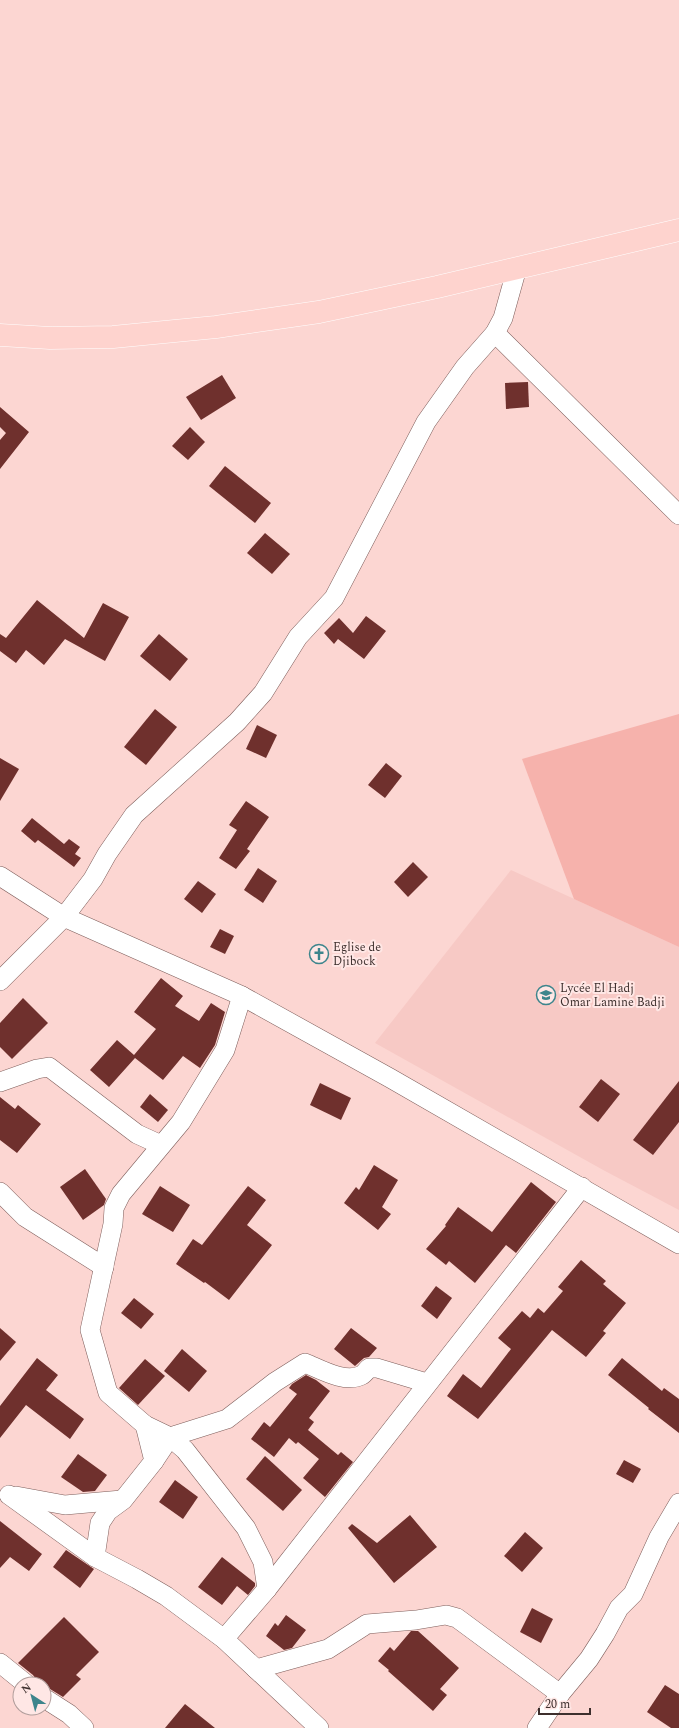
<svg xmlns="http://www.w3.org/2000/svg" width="679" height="1728" viewBox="0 0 679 1728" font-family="Spectral,serif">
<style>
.built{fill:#f7c9c5}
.green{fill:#f6b2ac}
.building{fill:#6f302d}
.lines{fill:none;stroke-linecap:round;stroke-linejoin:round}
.minor-casing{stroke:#7e5e5b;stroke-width:20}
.major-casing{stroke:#fff;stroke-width:23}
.minor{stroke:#fff;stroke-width:19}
.major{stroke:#fed3ce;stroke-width:22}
.labels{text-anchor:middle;stroke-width:4;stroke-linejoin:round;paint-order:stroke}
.poi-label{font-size:12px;fill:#3d2f2d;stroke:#ffe7e5;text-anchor:start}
</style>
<rect width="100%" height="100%" fill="#fcd6d2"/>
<polygon class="built" points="511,870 679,947 679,1210 605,1171 375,1043"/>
<polygon class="green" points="679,714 679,947 574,899 522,759"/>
<g class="building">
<polygon points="222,375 236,398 201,420 186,397"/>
<polygon points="528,382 529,407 506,409 505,383"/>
<polygon points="0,407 29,432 0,469 0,440 6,433 0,427"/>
<polygon points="190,427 205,442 188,460 172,446"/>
<polygon points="225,466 271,503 255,523 209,486"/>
<polygon points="265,533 290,554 272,574 247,553"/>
<polygon points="37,600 84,638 103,603 129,617 105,661 65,639 44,665 26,650 16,663 0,651 0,634 6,638"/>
<polygon points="366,616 386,631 364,659 338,639 334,644 324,633 339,618 353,633"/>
<polygon points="159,634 188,659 170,681 140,656"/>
<polygon points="155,709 177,727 146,765 124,747"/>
<polygon points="257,725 277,735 266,758 246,749"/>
<polygon points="0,758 19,769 0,801"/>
<polygon points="386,763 402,776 385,798 368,785"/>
<polygon points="246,801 269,817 247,849 250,851 236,869 219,858 237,830 229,825"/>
<polygon points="32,818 64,844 69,839 80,847 75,854 81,858 74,867 38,840 35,843 21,831"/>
<polygon points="413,862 428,877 408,897 394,882"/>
<polygon points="258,868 277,881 263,903 244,890"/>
<polygon points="198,881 216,894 202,913 184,899"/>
<polygon points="220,929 234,936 225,954 210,947"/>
<polygon points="161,978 183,996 175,1006 199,1021 211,1003 225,1012 215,1045 200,1068 183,1056 163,1080 135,1058 109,1087 90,1070 117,1040 134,1055 156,1029 134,1012"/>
<polygon points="23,998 48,1023 12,1059 0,1047 0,1023"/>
<polygon points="601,1079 620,1094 598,1122 579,1107"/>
<polygon points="679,1081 679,1122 653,1155 633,1140"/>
<polygon points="320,1083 351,1098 341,1120 310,1105"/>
<polygon points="150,1094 168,1110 158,1122 140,1107"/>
<polygon points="0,1097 15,1109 18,1105 41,1124 17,1153 0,1140"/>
<polygon points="374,1165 398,1180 382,1207 391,1214 378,1230 344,1203 356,1187 359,1190"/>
<polygon points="85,1169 106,1199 104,1205 83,1220 60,1187"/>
<polygon points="531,1182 556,1202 516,1253 506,1245 475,1283 449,1261 446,1265 426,1249 446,1226 445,1225 458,1207 492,1232"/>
<polygon points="160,1186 190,1205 173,1232 142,1214"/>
<polygon points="248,1186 266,1200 247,1225 272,1245 229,1300 205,1282 204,1283 176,1264 193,1239 202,1245"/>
<polygon points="581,1260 606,1281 603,1284 626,1303 603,1331 606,1333 586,1357 552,1330 478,1419 447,1396 463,1374 481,1388 511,1349 498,1338 522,1311 530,1318 538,1308 544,1313 563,1291 558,1287"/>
<polygon points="436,1286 452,1298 437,1319 421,1306"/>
<polygon points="134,1298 154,1314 141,1329 121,1313"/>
<polygon points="0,1328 16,1342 0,1361"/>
<polygon points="351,1328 377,1348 369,1357 364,1358 355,1366 334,1349"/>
<polygon points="182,1349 207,1371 189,1392 164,1371"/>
<polygon points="37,1358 58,1375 46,1390 84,1419 70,1439 26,1405 0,1438 0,1406"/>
<polygon points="622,1358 662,1391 664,1388 679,1399 679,1433 648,1409 649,1408 608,1375"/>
<polygon points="145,1359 165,1376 138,1405 119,1388"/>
<polygon points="306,1375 316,1380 330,1391 309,1418 314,1422 308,1430 338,1455 341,1452 353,1462 325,1497 303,1478 319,1459 298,1442 296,1444 289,1438 274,1457 251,1439 264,1422 270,1427 297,1394 289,1388 292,1384"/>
<polygon points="78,1454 107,1475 95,1491 83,1492 61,1477"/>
<polygon points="265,1456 302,1490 283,1511 246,1479"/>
<polygon points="624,1460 641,1469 633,1483 616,1474"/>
<polygon points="175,1480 198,1497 183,1519 159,1502"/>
<polygon points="410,1515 437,1547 394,1583 348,1528 352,1524 377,1543"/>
<polygon points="0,1521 42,1554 29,1571 10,1557 0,1568"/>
<polygon points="525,1532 543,1548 522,1572 504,1556"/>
<polygon points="66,1550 94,1569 80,1588 53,1567"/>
<polygon points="222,1557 255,1583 255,1586 248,1595 237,1586 222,1605 198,1587"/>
<polygon points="532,1608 553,1619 541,1643 520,1632"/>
<polygon points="286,1615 306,1630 292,1648 284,1650 266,1636 275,1623 278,1626"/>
<polygon points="64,1617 99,1652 76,1675 81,1679 63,1697 50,1689 44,1687 44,1684 39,1684 33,1675 18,1663"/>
<polygon points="411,1631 418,1631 459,1668 440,1689 447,1695 433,1711 388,1671 389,1670 378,1661 390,1647 394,1651"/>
<polygon points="665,1685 679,1694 679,1728 671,1728 647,1712"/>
<polygon points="185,1704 215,1728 165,1728"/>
</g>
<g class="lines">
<defs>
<g id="minor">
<polyline points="495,333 679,515"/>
<polyline points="0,876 64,917 242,996 390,1078 679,1244"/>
<polyline points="0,981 64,917 93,879 107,854 134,815 237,722 263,693 298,637 334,598 426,422 465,367 495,333 503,318 517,268"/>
<polyline points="242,996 225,1050 181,1122 121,1194 114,1208 113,1224 90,1330 108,1393 145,1425 170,1437 185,1450 246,1528 263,1562 267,1589"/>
<polyline points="0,1082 37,1069 49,1067 137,1134 161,1145"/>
<polyline points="0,1192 25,1217 104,1267"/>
<path d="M154,1461L170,1437L227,1419L275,1382L305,1363C320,1369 345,1384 362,1375C364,1374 367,1370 369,1368H377L427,1383"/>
<polyline points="9,1495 95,1557 137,1579 166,1596 224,1639 319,1728"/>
<polyline points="16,1496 65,1505 122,1500"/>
<polyline points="95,1557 100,1523 108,1511 123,1500 154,1461 145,1425"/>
<polyline points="224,1639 267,1589 582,1187"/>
<polyline points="0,1663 26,1684"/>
<polyline points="256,1669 328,1649 367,1624 416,1620 446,1615 457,1618 560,1694"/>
<polyline points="44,1698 69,1714 84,1728"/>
<polyline points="537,1728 560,1694 589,1659 605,1634 619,1608 633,1594 659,1537 679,1503"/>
</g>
<polyline id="major" points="0,335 50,338 113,337 216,327 319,312 437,287 679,230"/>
</defs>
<use href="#minor" class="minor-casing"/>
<use href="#major" class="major-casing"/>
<use href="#minor" class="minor"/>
<use href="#major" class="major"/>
</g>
<defs>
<symbol id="church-ring" viewBox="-11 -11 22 22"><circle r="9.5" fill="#ffe7e5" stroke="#3d858c" stroke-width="1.5"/><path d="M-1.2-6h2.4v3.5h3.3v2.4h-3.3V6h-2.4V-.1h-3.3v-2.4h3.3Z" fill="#3d858c"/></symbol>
<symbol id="school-ring" viewBox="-11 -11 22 22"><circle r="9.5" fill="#ffe7e5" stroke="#3d858c" stroke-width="1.5"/><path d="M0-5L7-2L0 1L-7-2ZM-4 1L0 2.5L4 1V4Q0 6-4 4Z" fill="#3d858c"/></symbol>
</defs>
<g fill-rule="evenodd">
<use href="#church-ring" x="308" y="943" width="22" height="22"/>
<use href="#school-ring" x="535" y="984" width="22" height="22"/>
</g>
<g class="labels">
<g class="poi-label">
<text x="333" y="951">Eglise de<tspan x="333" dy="14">Djibock</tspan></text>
<text x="560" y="992">Lycée El Hadj<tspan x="560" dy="14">Omar Lamine Badji</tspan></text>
</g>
</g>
<g transform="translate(32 1696) rotate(324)"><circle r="19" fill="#ffe7e5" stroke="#b19d9b"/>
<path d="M0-3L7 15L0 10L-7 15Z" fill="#3d858c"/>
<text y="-6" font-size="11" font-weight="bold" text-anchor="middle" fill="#3d2f2d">N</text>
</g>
<path d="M539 1708v6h51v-6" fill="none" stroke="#3d2f2d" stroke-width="2"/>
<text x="545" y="1708" font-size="12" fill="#3d2f2d" stroke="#ffe7e5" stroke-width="3" paint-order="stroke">20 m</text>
</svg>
